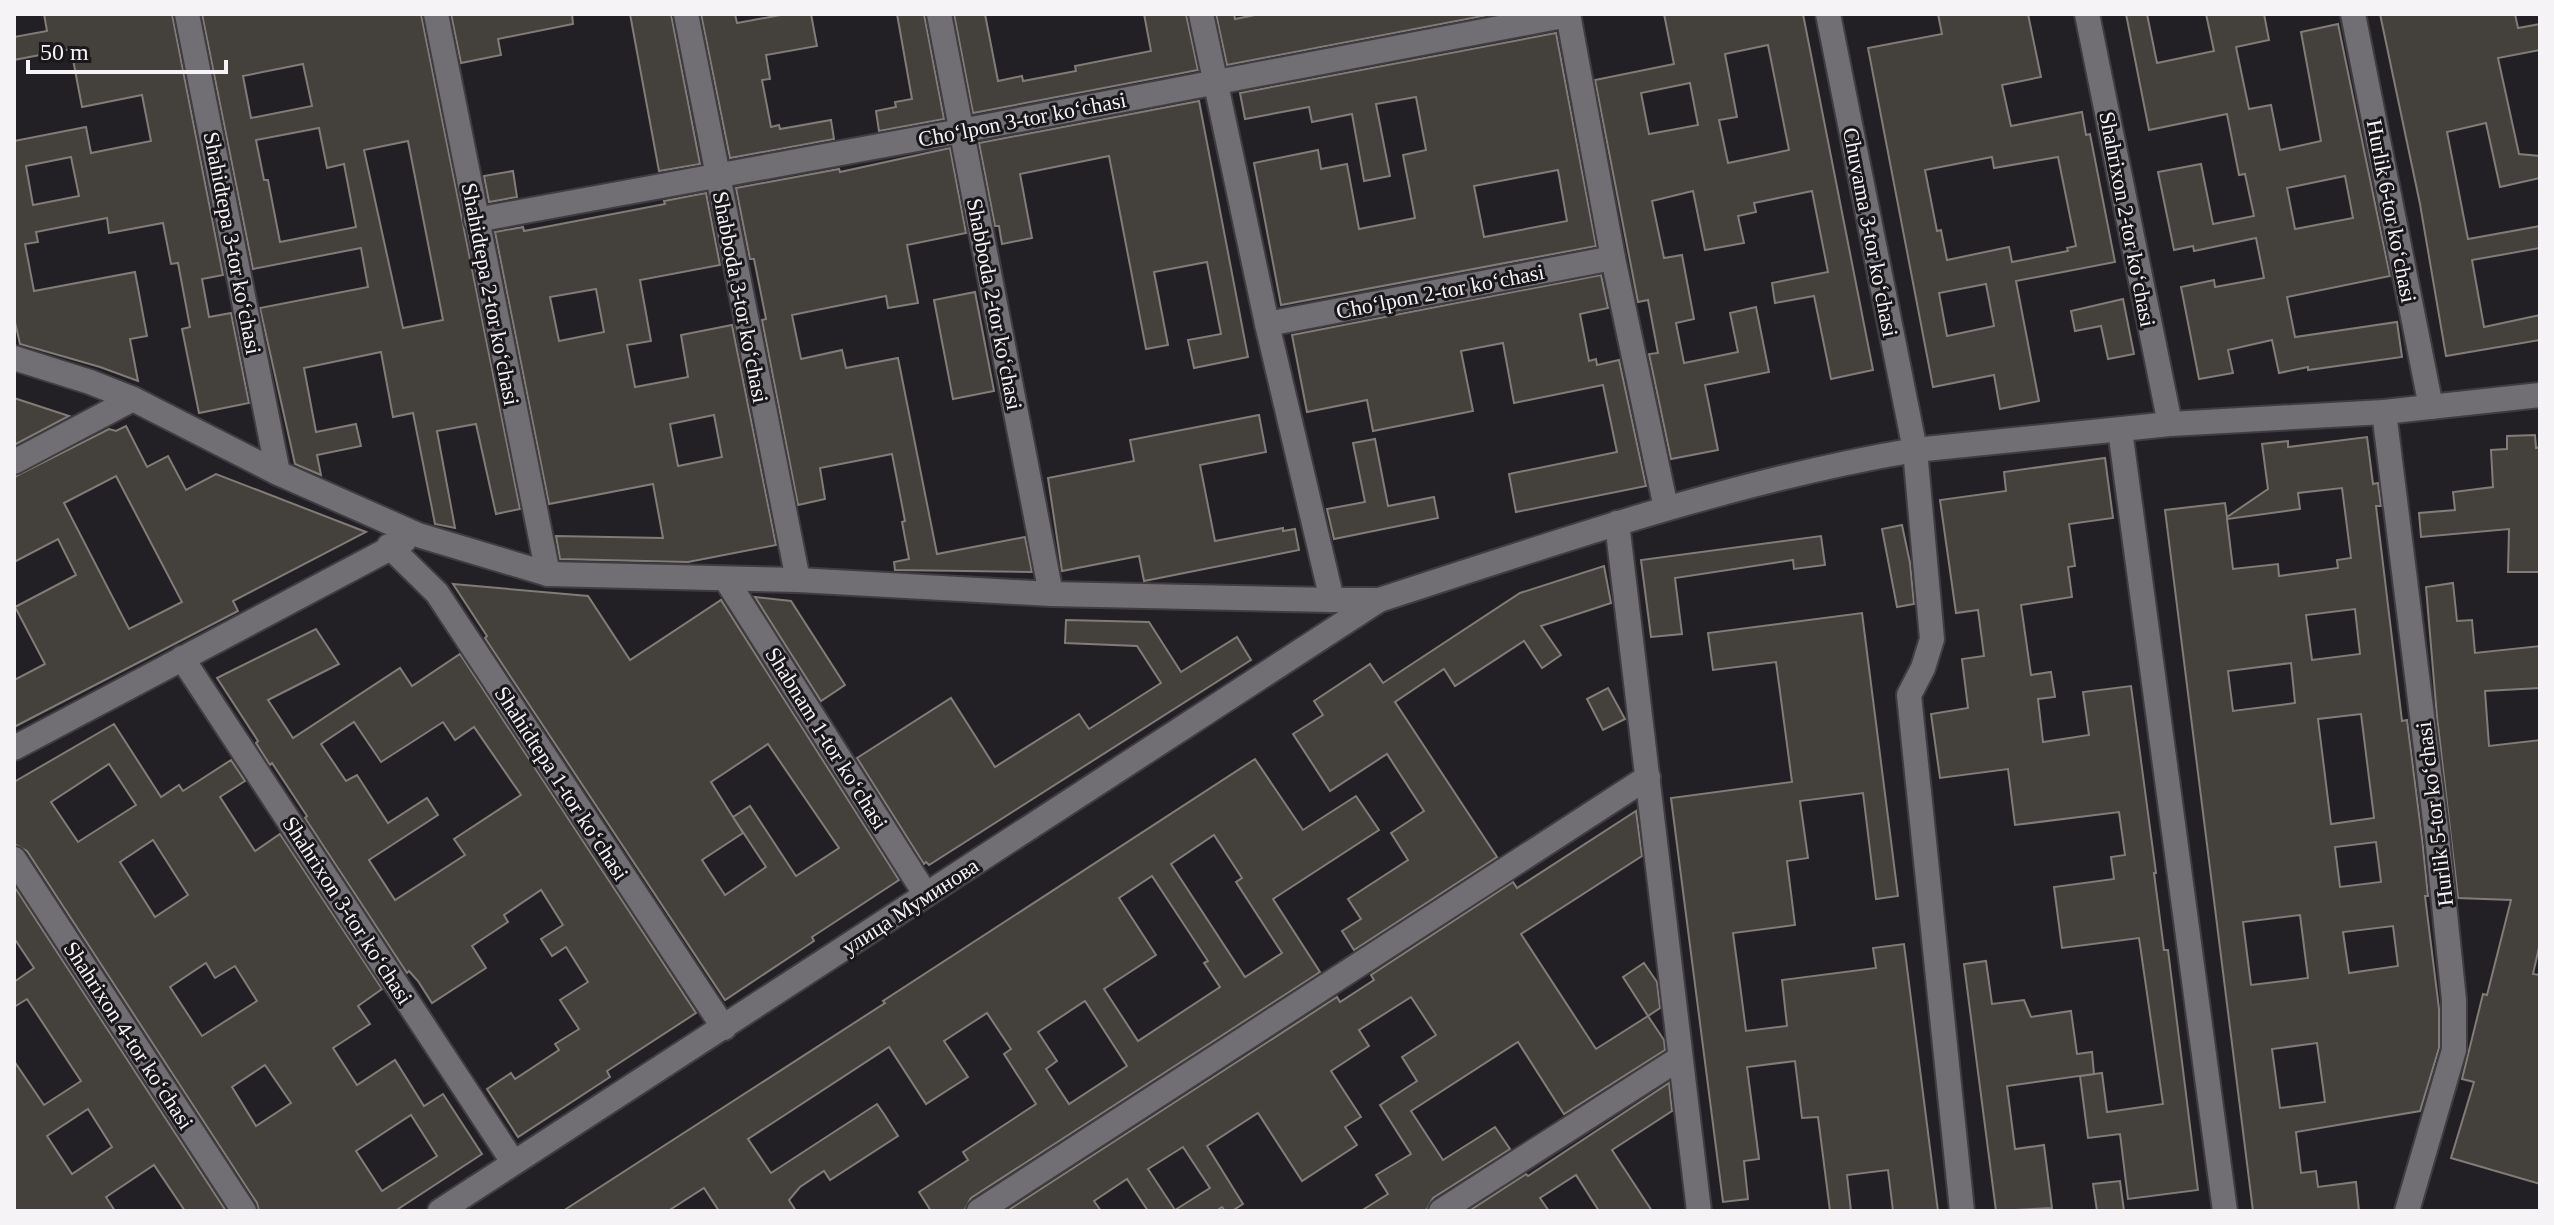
<svg xmlns="http://www.w3.org/2000/svg" width="2554" height="1225" viewBox="0 0 2554 1225" font-family="Georgia,serif">
<style>
.building{fill:#44403b;stroke:#817c77;stroke-width:2;fill-rule:evenodd}
.lines{fill:none;stroke-linecap:round;stroke-linejoin:round}
.minor-casing{stroke:#3f3d41;stroke-width:28}
.minor{stroke:#716e74;stroke-width:24}
.labels{text-anchor:middle;stroke-width:6;stroke-linejoin:round;paint-order:stroke}
.street-label{font-size:22px;fill:#f5f3f6;stroke:#1a171b}
</style>
<rect width="100%" height="100%" fill="#232025"/>
<g class="building">
<path d="M44,14H172L223,275L202,279L209,317L231,313L249,403L199,413L182,329L190,327L178,263L171,264L163,223L109,233L107,218L36,232L38,242L25,244L34,291L135,272L147,336L130,339L138,381L100,367L20,344L14,318V141L86,127L91,153L151,141L142,95L82,107L71,49L14,60V37L47,31ZM71,157L79,196L33,205L26,166Z"/>
<path d="M202,14H421L520,509L496,514L476,424L437,431L455,528L435,524L413,413L393,417L381,352L304,368L316,432L356,424L361,446L317,455L321,475L295,464L260,308L368,287L361,248L253,269ZM303,64L312,106L251,118L243,76ZM319,128L327,168L344,164L356,227L280,242L268,180H264L256,140ZM408,141L443,320L403,328L364,150Z"/>
<polygon points="451,14 572,14 573,24 498,39 501,55 461,63"/>
<polygon points="630,14 671,14 700,164 659,171"/>
<polygon points="701,14 735,14 737,23 786,14 811,14 817,46 766,55 770,79 762,80 771,127 779,125 780,129 831,120 834,139 730,158"/>
<polygon points="897,14 924,14 944,119 879,131 876,111 896,107 895,102 912,99"/>
<polygon points="954,14 985,14 998,81 1022,76 1023,81 1076,71 1075,66 1151,51 1144,14 1186,14 1198,70 973,113"/>
<polygon points="1216,14 1234,14 1235,19 1260,14 1493,14 1227,65"/>
<path d="M1664,14H1803L1873,370L1831,379L1814,296L1775,303L1772,283L1828,272L1812,191L1754,203L1756,212L1738,216L1744,243L1705,250L1693,191L1652,201L1664,258L1682,255L1694,319L1676,323L1684,363L1738,352L1730,313L1756,307L1769,372L1705,385L1718,450L1671,459L1649,354L1658,353L1648,300L1638,302L1595,80L1674,64ZM1768,45L1789,150L1728,163L1719,120L1737,117L1725,54ZM1690,83L1698,125L1649,134L1641,93Z"/>
<path d="M1938,14H2028L2041,77L2002,85L2011,126L2082,112L2086,135L2090,134L2115,262L2016,281L2039,401L2000,409L1994,375L1933,387L1868,48L1942,34ZM1992,157L1994,168L2058,157L2076,246L2067,248L2068,251L2012,262L2009,247L1947,260L1941,230L1937,231L1925,170ZM1986,284L1994,326L1947,336L1939,293Z"/>
<path d="M2126,14H2147L2157,63L2214,51L2206,14H2264L2269,40L2236,47L2249,109L2271,105L2280,150L2321,141L2301,32L2338,24L2390,276L2287,297L2295,337L2397,322L2402,357L2308,370V367L2279,373L2272,340L2228,350L2233,373L2199,379L2181,287L2214,280L2215,287L2264,278L2256,238L2194,251L2193,246L2174,250L2158,172L2201,164L2213,224L2254,216L2245,174L2239,175L2227,114L2149,130ZM2345,176L2353,218L2295,229L2287,188Z"/>
<polygon points="2380,14 2515,14 2518,28 2540,24 2540,50 2498,58 2519,154 2540,156 2540,178 2500,187 2486,123 2447,132 2468,239 2540,226 2540,248 2472,260 2484,327 2540,315 2540,340 2446,356 2420,204"/>
<path d="M1556,33L1596,246L1281,305L1254,163L1318,150L1321,169L1347,164L1359,229L1415,218L1403,155L1426,150L1416,97L1376,104L1390,176L1364,181L1352,114L1312,122L1309,107L1245,119L1240,93ZM1558,170L1567,221L1484,237L1474,186Z"/>
<polygon points="1199,101 1248,357 1194,368 1188,340 1221,334 1207,262 1154,272 1168,345 1146,349 1109,156 1020,174 1032,238 1002,244 999,226 995,226 979,143"/>
<polygon points="950,148 966,233 907,245 918,303 888,308 886,296 792,315 801,359 842,350 846,368 898,358 937,554 1025,537 1032,572 895,570 894,562 909,559 902,522 905,521 892,454 820,468 825,499 798,505 762,320 766,319 754,259 750,259 736,188 839,169 840,172"/>
<polygon points="513,171 517,197 489,202 484,176"/>
<path d="M706,193L720,265L640,280L651,341L627,345L635,387L688,377L681,335L732,325L776,545L688,562L560,559L556,536L663,538L653,484L549,504L495,232L523,227L524,231L665,204L664,201ZM596,289L604,332L559,341L550,297ZM714,415L722,457L678,466L670,424Z"/>
<polygon points="1601,275 1608,308 1580,314 1589,361 1596,359 1597,365 1619,360 1646,486 1516,512 1509,474 1617,452 1603,385 1514,403 1503,343 1461,351 1473,411 1373,431 1367,400 1307,412 1292,335"/>
<polygon points="975,292 994,391 953,399 934,300"/>
<polygon points="2123,299 2134,354 2108,359 2101,326 2075,331 2071,311"/>
<polygon points="14,398 69,416 14,445"/>
<polygon points="1259,415 1266,452 1200,465 1215,541 1283,528 1283,531 1295,529 1299,550 1144,581 1139,556 1062,571 1048,478 1134,461 1130,440"/>
<path d="M126,426L147,467L168,456L186,490L216,474L366,532L233,601L238,611L14,727V680L45,664L15,607L76,575L58,539L14,562V477L109,429L116,431ZM116,476L182,602L129,629L64,503Z"/>
<polygon points="2535,435 2536,448 2540,447 2540,572 2508,572 2509,529 2421,537 2419,513 2455,510 2453,492 2493,487 2491,450 2507,449 2507,436"/>
<path d="M2367,437L2373,484L2378,483L2381,506H2376L2402,721L2407,720L2422,838L2428,896H2425L2439,1009V1048L2420,1111L2296,1132L2301,1173L2316,1171L2318,1187L2356,1182L2359,1211H2253L2165,510L2225,503L2227,517L2268,489L2262,444L2288,441V447ZM2342,488L2351,558L2337,560L2338,568L2279,576L2278,564L2233,569L2227,519L2300,509L2298,493ZM2355,609L2360,654L2312,660L2306,615ZM2291,663L2295,703L2233,711L2228,671ZM2361,714L2374,818L2331,824L2318,719ZM2376,842L2381,882L2340,887L2335,847ZM2300,915L2308,978L2251,985L2243,922ZM2393,926L2398,966L2349,973L2343,932ZM2317,1043L2325,1102L2280,1108L2272,1049Z"/>
<polygon points="1375,439 1388,506 1434,497 1438,518 1334,539 1327,509 1365,502 1353,443"/>
<polygon points="2105,458 2113,518 2069,524 2075,566 2068,567 2072,597 2021,605 2031,675 2051,672 2055,697 2038,699 2043,742 2089,735 2083,692 2131,686 2156,873 2154,873 2164,950 2168,950 2198,1190 2128,1199 2120,1134 2088,1138 2080,1076 2102,1073 2107,1112 2163,1104 2139,938 2062,948 2054,887 2114,879 2111,857 2125,855 2119,812 2015,825 2008,769 1940,778 1931,714 1968,708 1962,659 1984,656 1978,610 1956,613 1940,500 2006,491 2004,472"/>
<polygon points="1902,525 1910,563 1914,604 1897,607 1882,529"/>
<polygon points="1821,536 1825,565 1794,569 1793,560 1675,578 1682,634 1651,637 1641,560"/>
<polygon points="1604,566 1611,603 1541,626 1561,655 1542,668 1524,641 1455,686 1444,669 1395,702 1497,857 1354,950 1342,931 1361,919 1348,899 1408,860 1391,833 1424,811 1387,754 1330,791 1293,734 1323,715 1314,701 1370,664 1383,683 1520,593"/>
<polygon points="2453,583 2457,621 2472,620 2475,653 2540,646 2540,688 2485,691 2489,746 2540,740 2540,943 2533,974 2540,975 2540,1184 2451,1158 2474,1082 2462,1079 2483,994 2487,995 2511,900 2458,898 2437,717 2426,587"/>
<path d="M453,584L588,596L630,660L721,600L899,880L812,937L814,941L725,1000L485,638L487,636ZM768,744L839,848L796,876L750,806L733,817L766,867L725,895L702,860L743,833L711,782Z"/>
<polygon points="755,597 791,601 845,685 821,701"/>
<polygon points="1862,613 1898,896 1876,899 1863,793 1800,801 1808,858 1787,861 1795,925 1733,933 1740,985 1746,1031 1787,1026 1782,980 1876,968 1873,948 1904,944 1938,1211 1893,1211 1888,1170 1847,1175 1851,1211 1830,1211 1818,1117 1802,1118 1795,1061 1747,1067 1759,1159 1744,1161 1748,1199 1723,1202 1671,798 1792,782 1776,662 1713,670 1708,633"/>
<polygon points="1066,620 1149,622 1181,672 1237,637 1251,660 929,865 926,862 924,864 857,758 951,698 995,767 1079,714 1089,729 1161,683 1137,646 1065,643"/>
<path d="M316,629L339,664L268,700L293,738L400,668L412,686L460,654L696,1013L607,1071L610,1077L518,1137L487,1089L511,1073L515,1079L559,1050L555,1044L579,1029L560,1000L588,982L566,947L552,956L541,939L563,925L541,890L504,915L508,922L472,946L486,968L432,1003L418,981L409,971L407,973L305,818L307,816L272,763L270,765L256,743L258,741L217,678ZM354,722L381,762L443,722L455,740L474,727L521,795L454,839L465,855L395,900L369,860L438,815L427,798L388,823L357,775L346,781L321,744Z"/>
<polygon points="1608,688 1625,719 1603,730 1587,699"/>
<path d="M114,724L161,797L179,785L183,791L231,760L245,781L220,797L255,851L280,834L382,989L358,1006L370,1024L333,1048L357,1085L395,1060L424,1106L443,1094L482,1154L395,1211H259L257,1203L27,851L14,844V782ZM109,764L136,805L78,842L51,802ZM153,840L188,895L155,917L120,862ZM206,963L215,978L235,966L257,1001L202,1036L170,987ZM265,1065L291,1103L256,1126L232,1087ZM411,1115L437,1156L382,1191L356,1151Z"/>
<path d="M1255,759L1303,830L1356,796L1379,830L1273,899L1320,972L971,1198L964,1211H931L919,1192L968,1160L963,1152L1036,1104L1004,1054L1011,1049L987,1013L944,1041L968,1077L926,1104L889,1047L748,1139L771,1173L877,1104L884,1114L898,1136L830,1180L824,1171L800,1187L789,1200L796,1211H719L704,1188L668,1211H563L885,1003L883,1001ZM1214,835L1242,878L1236,882L1282,953L1245,977L1171,864ZM1152,876L1208,961L1204,963L1220,987L1138,1041L1104,989L1156,955L1119,898ZM1085,1001L1127,1066L1069,1104L1046,1069L1057,1061L1038,1032Z"/>
<path d="M1636,811L1642,856L1521,934L1596,1049L1648,1016L1664,1040L1665,1050L1564,1114L1518,1042L1411,1111L1443,1160L1495,1127L1510,1149L1433,1198L1426,1211H1361L1388,1194L1376,1175L1411,1154L1380,1105L1417,1081L1402,1057L1436,1035L1411,997L1359,1030L1369,1046L1331,1071L1361,1117L1345,1127L1357,1145L1302,1181L1258,1113L1207,1146L1243,1204L1232,1211H1225L1222,1207L1216,1211H1148L1127,1179L1094,1201L1101,1211H1007L1337,997L1340,1002L1374,980L1371,975L1513,882L1517,888ZM1183,1147L1210,1188L1175,1210L1148,1169Z"/>
<path d="M14,886L226,1211H185L154,1165L106,1197L115,1211H14V1061L44,1105L81,1081L27,999L14,1007V982L34,968L14,938ZM88,1109L112,1147L72,1174L47,1136Z"/>
<polygon points="1986,961 1992,1004 2024,1000 2031,1017 2071,1011 2077,1054 2092,1052 2094,1074 2007,1086 2015,1149 2044,1145 2052,1208 1996,1211 1964,964"/>
<polygon points="1644,963 1657,982 1660,1008 1648,1016 1623,977"/>
<polygon points="1669,1083 1672,1111 1612,1150 1652,1211 1599,1211 1576,1175 1540,1198 1549,1211 1469,1211 1526,1174 1528,1176"/>
<polygon points="2120,1181 2124,1211 2097,1211 2093,1184"/>
</g>
<g class="lines">
<defs>
<g id="minor">
<polyline points="187,14 278,473"/>
<polyline points="436,14 548,574"/>
<polyline points="686,14 798,580"/>
<polyline points="939,14 1051,594"/>
<polyline points="1201,14 1267,324 1332,600"/>
<polyline points="1568,14 1613,258 1666,508"/>
<polyline points="1828,14 1915,450 1932,639 1923,668 1909,695 1962,1211"/>
<polyline points="2087,14 2170,424"/>
<polyline points="2353,14 2431,407"/>
<polyline points="476,220 961,131 1568,15"/>
<polyline points="1267,324 1613,258"/>
<path d="M14,358L90,382L133,399L278,473L418,535L548,574L798,580L1051,594L1332,600H1379C1555,543 1732,481 1915,450L2170,424L2384,412L2540,395"/>
<polyline points="2384,412 2437,836 2454,1000 2454,1050 2407,1211"/>
<polyline points="2120,430 2225,1211"/>
<polyline points="14,462 133,399"/>
<polyline points="1617,523 1699,1211"/>
<polyline points="389,546 437,593 724,1028"/>
<polyline points="727,581 926,895"/>
<polyline points="182,658 513,1162"/>
<polyline points="14,748 404,541"/>
<polyline points="14,859 244,1211"/>
<polyline points="440,1211 1379,600"/>
<polyline points="979,1211 1648,777"/>
<polyline points="1441,1211 1680,1058"/>
</g>
</defs>
<use href="#minor" class="minor-casing"/>
<use href="#minor" class="minor"/>
</g>
<g class="labels">
<g class="street-label">
<text transform="translate(1022 119) rotate(-11)" y="8">Cho‘lpon 3-tor koʻchasi</text>
<text transform="translate(2392 211) rotate(79)" y="8">Hurlik 6-tor koʻchasi</text>
<text transform="translate(2128 219) rotate(79)" y="8">Shahrixon 2-tor koʻchasi</text>
<text transform="translate(1871 232) rotate(79)" y="8">Chuvama 3-tor koʻchasi</text>
<text transform="translate(233 243) rotate(79)" y="8">Shahidtepa 3-tor koʻchasi</text>
<text transform="translate(1440 291) rotate(-11)" y="8">Cho‘lpon 2-tor koʻchasi</text>
<text transform="translate(491 294) rotate(79)" y="8">Shahidtepa 2-tor koʻchasi</text>
<text transform="translate(741 297) rotate(79)" y="8">Shabboda 3-tor koʻchasi</text>
<text transform="translate(995 304) rotate(79)" y="8">Shabboda 2-tor koʻchasi</text>
<text transform="translate(827 738) rotate(58)" y="8">Shabnam 1-tor koʻchasi</text>
<text transform="translate(562 783) rotate(57)" y="8">Shahidtepa 1-tor koʻchasi</text>
<text transform="translate(2434 814) rotate(-97)" y="8">Hurlik 5-tor koʻchasi</text>
<text transform="translate(910 906) rotate(-33)" y="8">улица Муминова</text>
<text transform="translate(348 910) rotate(57)" y="8">Shahrixon 3-tor koʻchasi</text>
<text transform="translate(129 1035) rotate(57)" y="8">Shahrixon 4-tor koʻchasi</text>
</g>
</g>
<rect width="2554" height="1225" fill="none" stroke="#f5f3f6" stroke-width="32"/>
<path d="M28 60v12h198v-12" fill="none" stroke="#f5f3f6" stroke-width="4"/>
<text x="40" y="60" font-size="24" fill="#f5f3f6" stroke="#1a171b" stroke-width="6" paint-order="stroke">50 m</text>
</svg>
